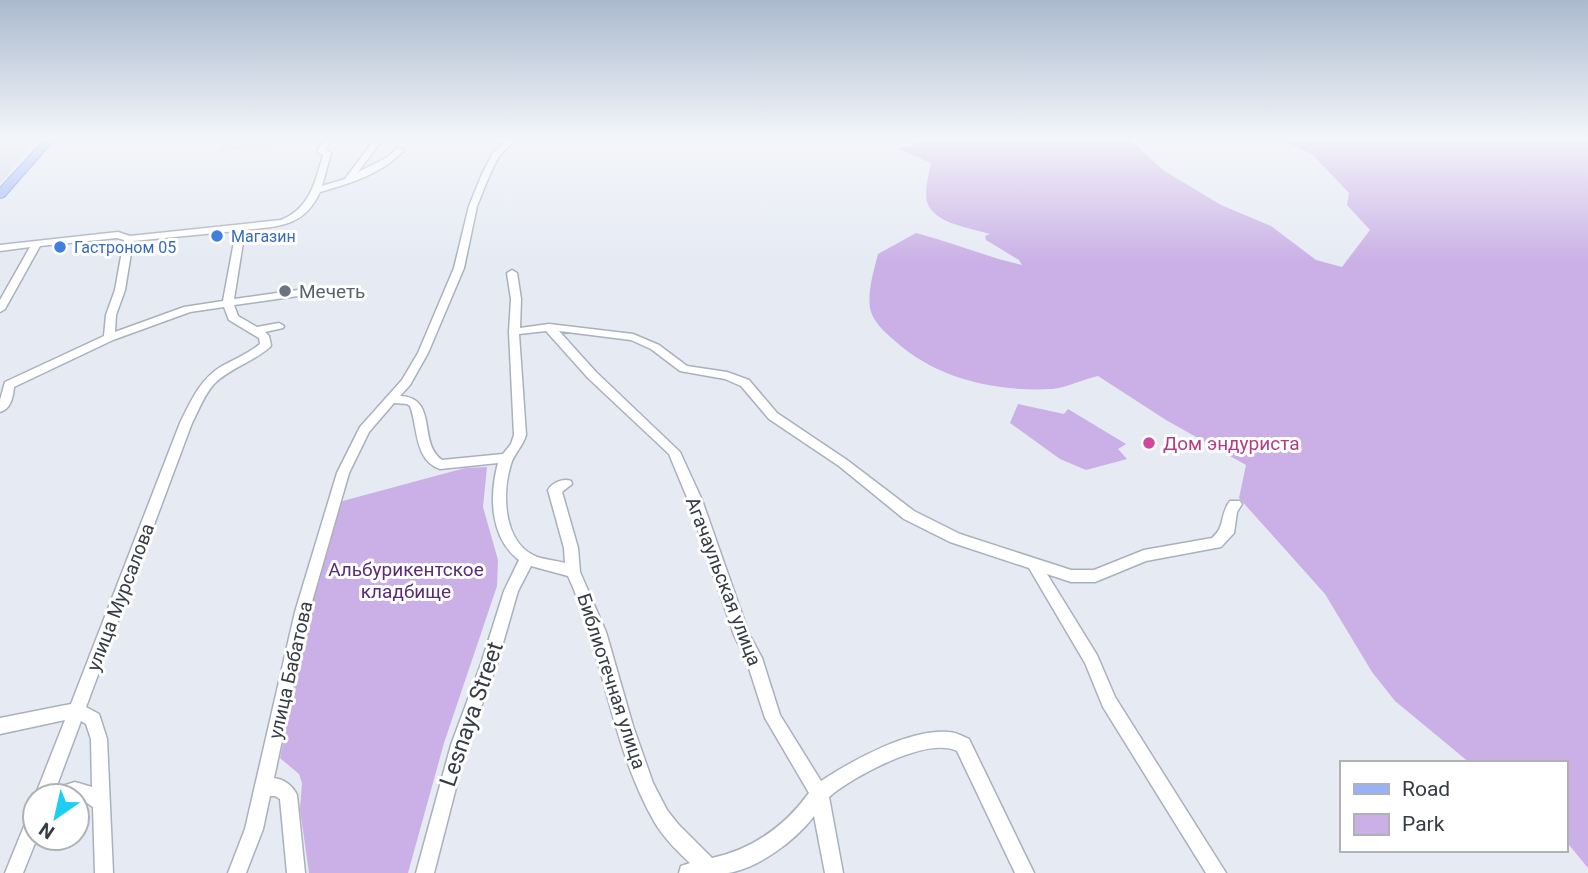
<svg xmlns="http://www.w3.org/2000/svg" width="1588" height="873" viewBox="0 0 1588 873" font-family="Roboto,sans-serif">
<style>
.residential{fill:#d5dae7}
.education{fill:#d1d8ec}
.green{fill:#cab0e6}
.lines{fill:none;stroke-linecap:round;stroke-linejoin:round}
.minor-casing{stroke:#a9b0be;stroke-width:3}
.major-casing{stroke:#6788e0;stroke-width:2}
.minor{fill:#fff;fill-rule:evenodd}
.major{fill:#97b1fb;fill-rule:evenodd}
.shop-dot{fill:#3f7fe0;stroke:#fff;stroke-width:2.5}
.worship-dot{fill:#6b7280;stroke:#fff;stroke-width:2.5}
.hotel-dot{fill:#d1479c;stroke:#fff;stroke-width:2.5}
.labels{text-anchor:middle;stroke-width:6;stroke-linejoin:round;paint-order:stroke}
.far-shop-label{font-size:16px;fill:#366cbe;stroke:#fff;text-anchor:start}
.worship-label{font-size:19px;fill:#5b616d;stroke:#fff;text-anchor:start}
.hotel-label{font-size:19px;fill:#b23c85;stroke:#fff;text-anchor:start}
.park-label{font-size:19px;fill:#5b2b76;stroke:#fff}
.street-label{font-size:19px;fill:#363c45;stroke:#fff}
.near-street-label{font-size:23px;fill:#363c45;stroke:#fff}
</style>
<rect width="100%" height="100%" fill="#e6eaf3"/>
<polygon class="residential" points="0,140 38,140 0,183"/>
<polygon class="education" points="224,140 279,140 277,146 218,152"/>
<g class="green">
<path d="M923,140H1130L1163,170L1221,205L1271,226L1316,260L1342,267L1370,230L1347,205L1349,193L1312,154L1280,140H1588V868L1565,840V763H1470L1395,701L1372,672L1325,594L1239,498L1246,465L1166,420L1098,376C1083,379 1066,388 1052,389C996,392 937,379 895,341C887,334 875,324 871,312C866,295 874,270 878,254L916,233C952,242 986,257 1022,265L1019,260L986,240L985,236L990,234C971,228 934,224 927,202C924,191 929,174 931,163L899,149Z"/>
<polygon points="1018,404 1064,414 1068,409 1126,444 1118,449 1127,459 1086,470 1060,459 1010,423"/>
<polygon points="487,467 483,507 498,560 497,586 444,743 408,873 309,873 300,809 302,783 299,774 280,758 320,562 339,502 465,468"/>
</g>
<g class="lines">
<defs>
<g id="minor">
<path d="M323,140H331L326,150L331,153L322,186L345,179L374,140H382L358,172L388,157L397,148L404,150C384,173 349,184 320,192C304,227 279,226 245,230L234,299L319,287L324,290L319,293L234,305L238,316L257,327L279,323L284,326L283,328L265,332L269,336L271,345L270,347C253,362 230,368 214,384C204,395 199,410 192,423L86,707L99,714L107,739L113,873H95L93,807L84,801L77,800V796H35L65,720L0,734V718L71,704L180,423C191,401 200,379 222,366C235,359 249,353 260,344L259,338L229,320L224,307L190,312L113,340L14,387C13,397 11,409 0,412V400L5,382L104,336L106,315L115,290L124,240L117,238L40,246L5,309L0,312V300L30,247L0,251V245L118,232L130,236L281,220C310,208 315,183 323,155L317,152ZM236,231L223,301L184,307L115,332L116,315L125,290L133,241ZM81,721L86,724L91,739L92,787L75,782L56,788Z"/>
<path d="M507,140H515L499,156L490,174L477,206L464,268L428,353L410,385L400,396C439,398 417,442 442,460L503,454L511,444L514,435L509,332L511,299L507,273L512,270L517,273L521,299L520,328L549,324L633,334L659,345L687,366L727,372L749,380L777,413L847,460L914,511L960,534L1071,570H1094L1144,550L1212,538C1226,526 1219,516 1230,501H1240L1242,504L1237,512L1234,533L1221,547L1146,561L1095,582H1071L1047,574L1097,655L1115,697L1226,873H1206L1103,707L1085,663L1029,568L950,542L904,519L839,466L769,419L741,386L725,379L680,371L651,349L631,340L559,331L596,372L680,452L702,500L749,634L762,658L780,715L821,781C853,760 909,729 948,732C956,732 962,736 969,739L1034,873H1015L957,751C927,736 852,777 829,797L843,873H825L814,816C796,840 759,868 728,873C712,873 695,873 679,873L681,866L690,863C677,851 664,838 655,823C611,747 604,655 568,576L531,566L518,591L497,664L467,745L434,873H416L451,745L481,664L504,591L519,560C490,538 489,496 498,463L440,469C414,460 418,427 410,406L407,404L394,403L369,432L349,473L309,612L274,778C284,779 293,786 297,795L305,873H287L280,799L275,796H270L263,829L246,873H228L245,829L295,612L337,473L360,427L402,380L418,353L454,268L469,206L482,174L493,153ZM546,331L588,378L669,454L688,500L734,635L746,659L765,718L809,793C784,827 753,849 712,858L678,824L667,810L653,783L633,726L606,632L580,572L578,548L562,492L572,484L571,481C563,478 552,483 548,490L564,548L565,563C555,560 543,560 533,555C503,540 502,492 511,464C514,454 523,446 526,435L519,334Z"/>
<polygon points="35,811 35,838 37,838 23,873 5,873 29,814"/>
</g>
<polygon id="major" points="44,140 54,140 4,197 0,198 0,188"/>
</defs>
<use href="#minor" class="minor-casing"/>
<use href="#major" class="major-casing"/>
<use href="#minor" class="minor"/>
<use href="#major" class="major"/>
</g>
<linearGradient id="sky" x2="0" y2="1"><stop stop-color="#aabacd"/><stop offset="0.53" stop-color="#f4f6fa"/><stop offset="1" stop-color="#f4f6fa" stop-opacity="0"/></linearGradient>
<rect width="1588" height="262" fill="url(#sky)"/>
<g class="shop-dot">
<circle cx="217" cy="236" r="7"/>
<circle cx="60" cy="247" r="7"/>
</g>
<circle class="worship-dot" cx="285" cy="291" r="7"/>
<circle class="hotel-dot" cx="1149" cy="443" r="7"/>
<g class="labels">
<g class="far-shop-label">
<text x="231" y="242">Магазин</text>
<text x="74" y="253">Гастроном 05</text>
</g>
<g class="worship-label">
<text x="299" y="298">Мечеть</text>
</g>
<g class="hotel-label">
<text x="1163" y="450">Дом эндуриста</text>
</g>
<g class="park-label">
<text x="406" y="576">Альбурикентское<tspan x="406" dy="22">кладбище</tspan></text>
</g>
<g class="street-label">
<text transform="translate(724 581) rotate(69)" y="7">Агачаульская улица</text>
<text transform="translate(120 597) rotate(-69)" y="7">улица Мурсалова</text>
<text transform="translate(290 670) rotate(-77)" y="7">улица Бабатова</text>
<text transform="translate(612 681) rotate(72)" y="7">Библиотечная улица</text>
</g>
<g class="near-street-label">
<text transform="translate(471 714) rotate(-71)" y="8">Lesnaya Street</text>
</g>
</g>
<rect x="1340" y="761" width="228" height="91" fill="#ffffff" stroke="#afb1b5" stroke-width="2"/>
<rect x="1354" y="784" width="35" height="10" fill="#97b1fb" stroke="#afb1b5" stroke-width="2"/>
<text x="1402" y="796" font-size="21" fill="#363c45">Road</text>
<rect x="1354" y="814" width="35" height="21" fill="#cab0e6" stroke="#afb1b5" stroke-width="2"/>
<text x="1402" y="831" font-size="21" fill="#363c45">Park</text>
<g transform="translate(56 817) rotate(214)"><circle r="33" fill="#ffffff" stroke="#afb1b5" stroke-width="2"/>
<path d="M0-5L12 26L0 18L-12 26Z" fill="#1ccef4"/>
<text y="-10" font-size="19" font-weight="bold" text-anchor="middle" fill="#363c45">N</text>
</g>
</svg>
